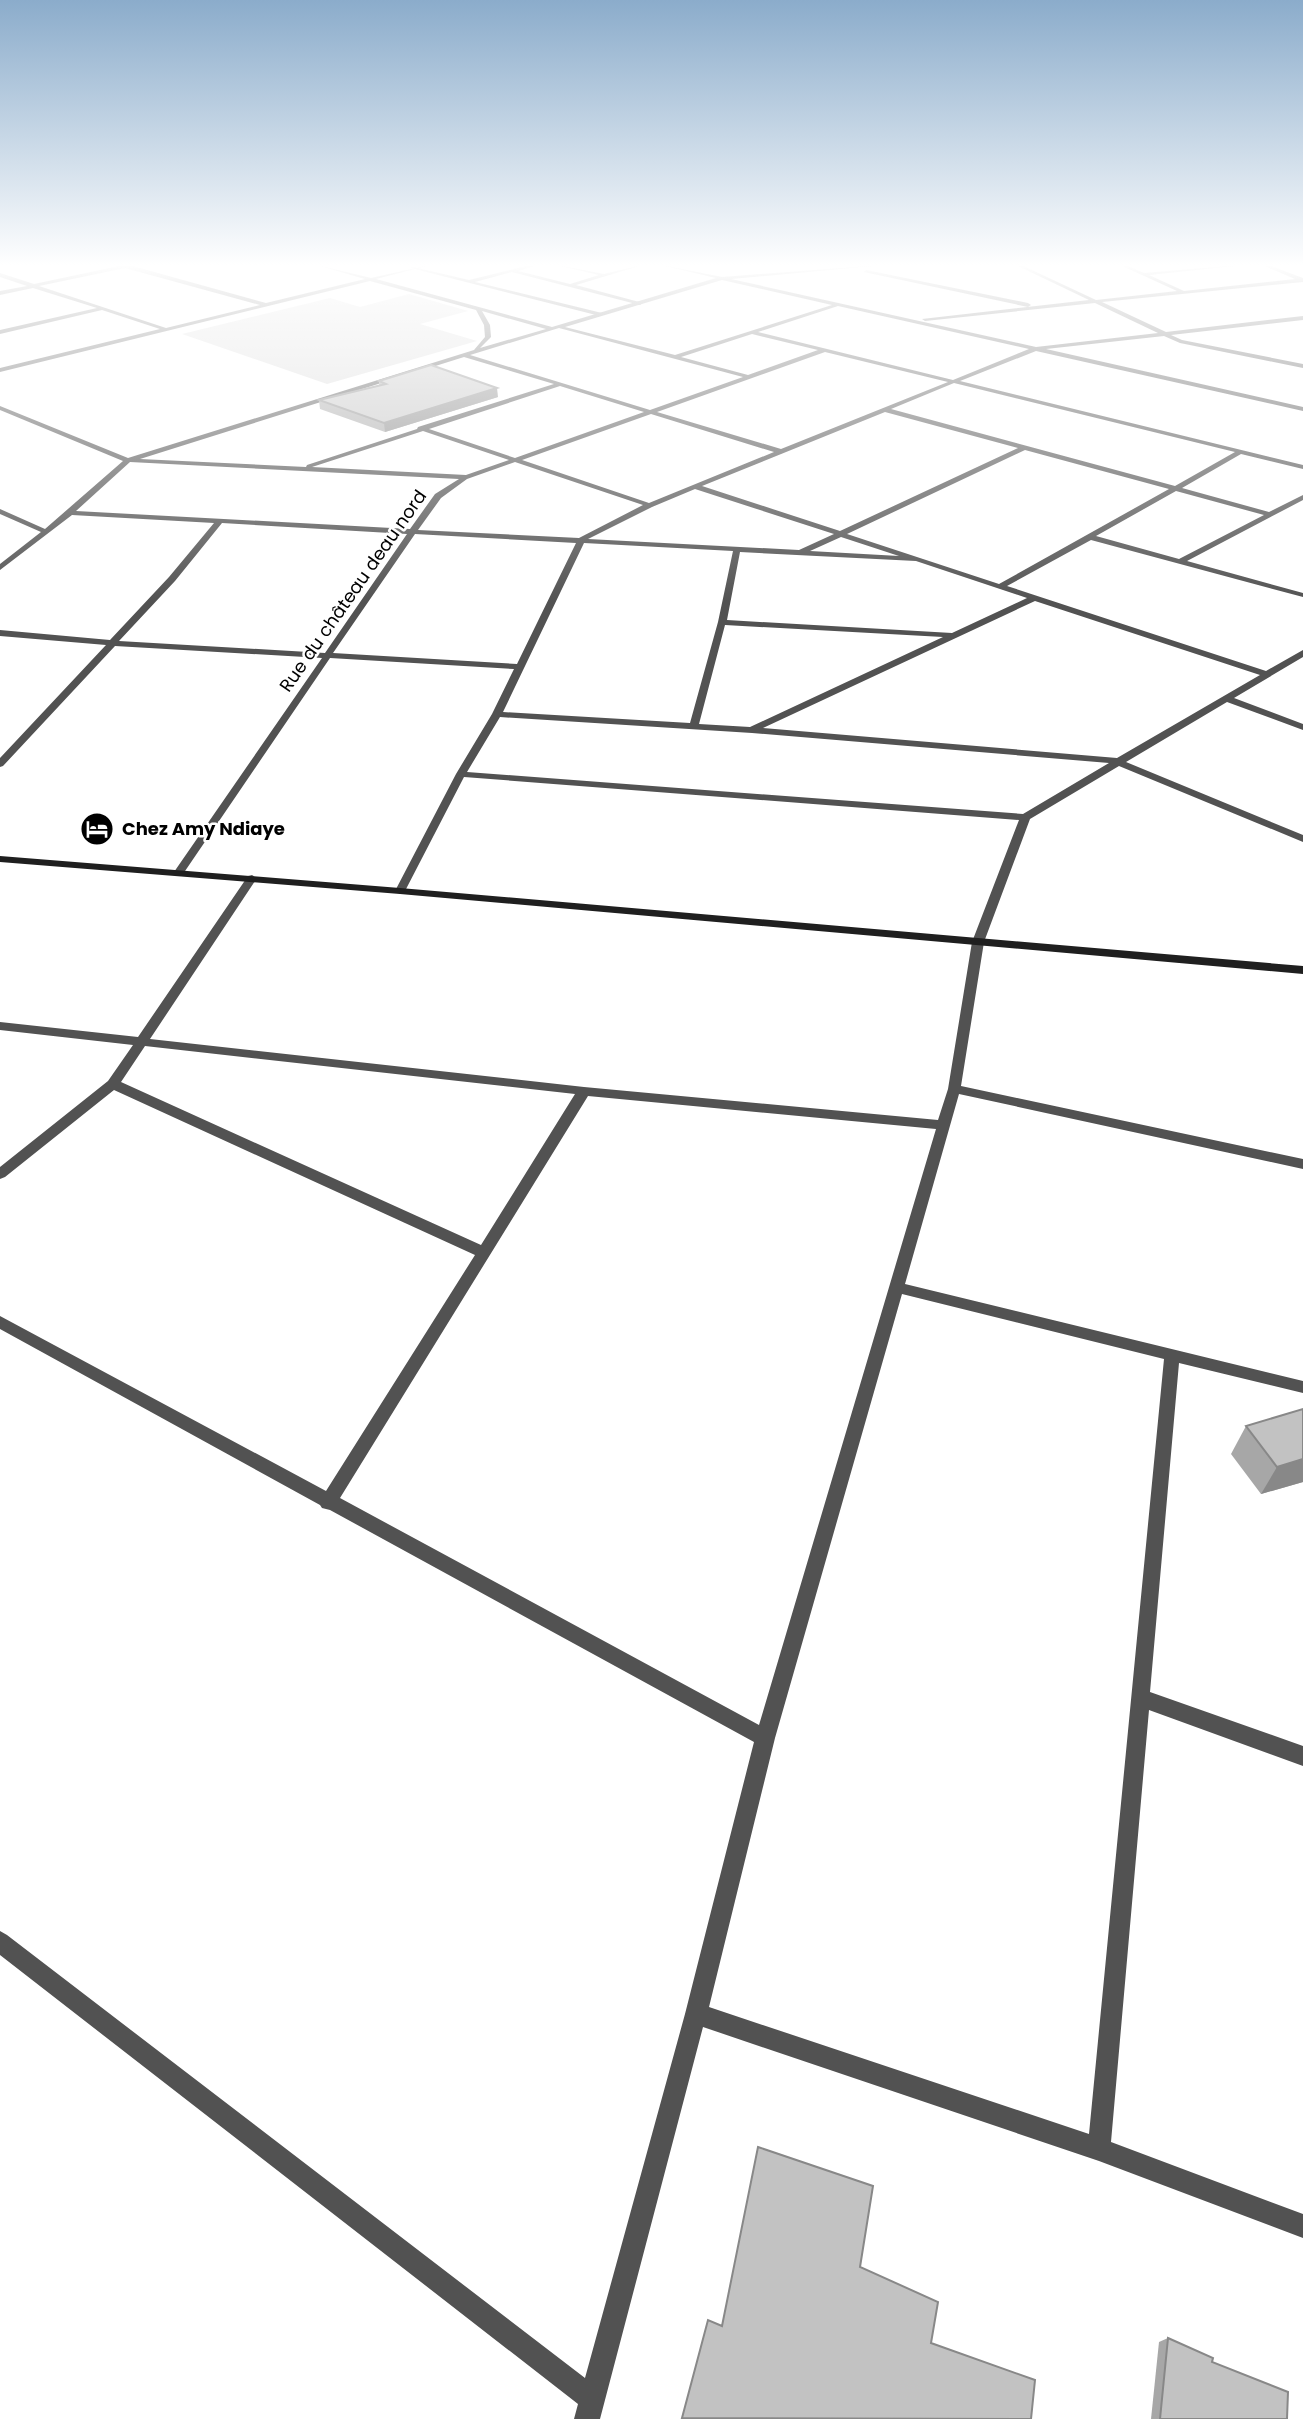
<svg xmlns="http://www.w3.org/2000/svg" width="1303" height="2419" viewBox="0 0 1303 2419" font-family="Poppins,sans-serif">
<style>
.green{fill:#d9d9d9}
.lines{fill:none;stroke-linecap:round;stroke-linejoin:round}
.lane{fill:#525252;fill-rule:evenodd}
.street{fill:#525252;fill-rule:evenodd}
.secondary{fill:#1f1f1f;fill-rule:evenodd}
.wall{fill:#a7a7a7}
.shaded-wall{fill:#888}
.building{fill:#c2c2c2;stroke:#888;stroke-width:2}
.labels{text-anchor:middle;stroke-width:5;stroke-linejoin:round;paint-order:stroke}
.far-street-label{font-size:18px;fill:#000;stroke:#fff}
.far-poi-label{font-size:18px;font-weight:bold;fill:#000;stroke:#fff;text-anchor:start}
</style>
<rect width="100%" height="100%" fill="#fff"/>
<polygon class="green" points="409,294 468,311 420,324 477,341 327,384 182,334 330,298 360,307"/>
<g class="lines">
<polygon class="lane" points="534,264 541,264 518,271 570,284 599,275 552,264 604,274 646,264 576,285 643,303 640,305 512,272 475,282 602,313 600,316 411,268 413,267 469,280"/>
<g class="street">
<path d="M115,264L129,265L266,303L365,279L313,264L371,278L434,264L376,279L552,327L716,278L657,264L722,277L894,264L731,279L1036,347L1158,333L1095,303L925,321L922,319L1089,300L1014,264H1019L1096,300L1177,291L1118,264H1123L1144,273L1252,264L1149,275L1184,291L1295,279L1260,264H1265L1303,278V282L1102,302L1166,332L1303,316V320L1171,335L1182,340L1303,364V368L1180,343L1164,336L1046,349L1303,407V411L1036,351L960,381L1303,465V469L1241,454L1182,488L1269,512L1303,495V500L1187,561L1303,593V597L1091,540L1007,586L1266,671L1303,650V657L1234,698L1303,724V730L1227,702L1126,762L1303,835V842L1119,766L1030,819L984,942L961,1086L1303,1159V1169L959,1094L905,1284L1303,1381V1393L1179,1363L1150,1692L1303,1746V1766L1149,1710L1111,2142L1303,2214V2238L1099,2161L703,2027L600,2419H574L578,2404L0,1955V1931L7,1935L585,2378L685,2014L754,1742L330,1510L322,1508L320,1505L0,1329V1316L326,1491L475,1255L114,1090L5,1177L0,1179V1167L108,1081L133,1045L0,1030V1022L138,1037L248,876L252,875L257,878L150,1039L584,1087L938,1120L948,1089L972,942L1019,820L464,777L405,891L400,894L395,891L456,774L492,714L514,669L330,658L183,874L179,875L174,872L322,658L115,646L3,766L0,767V758L106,645L0,636V630L110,640L169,577L214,523L72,515L0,570V564L41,532L0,514V509L45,529L123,461L0,410V406L128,458L474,350L485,337L484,325L476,310L370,281L0,372V368L160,329L102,310L0,334V330L97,308L33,288L0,295V291L27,286L0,277V273L34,284L119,266ZM125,268L260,305L166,328L39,286ZM722,280L832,305L675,355L565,327ZM838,306L1029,349L953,380L758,332ZM482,311L546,329L480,348L491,337L490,325ZM559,328L743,377L650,410L470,355ZM752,334L818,350L748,375L681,357ZM825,352L948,382L781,449L657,412ZM464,357L554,384L418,427L417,429L307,465L306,467L140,459ZM954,383L1235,452L1175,486L891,409ZM560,386L644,412L515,458L429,429ZM885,412L1018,448L840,531L702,486ZM651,414L774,452L649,503L522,460ZM423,431L509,460L466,475L312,467ZM1025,450L1169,489L999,584L847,534ZM130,462L459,479L435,494L410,529L76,511ZM515,462L643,505L579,538L418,530L441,498L467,479ZM695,489L834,534L799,550L588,539L652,507ZM1176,491L1264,515L1179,559L1096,536ZM222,523L407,534L325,653L119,641L175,581ZM415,534L576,543L517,664L333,653ZM841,537L899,556L810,551ZM584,543L733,551L718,622L690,723L503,712ZM740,552L916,561L1027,598L952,633L727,620ZM1035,601L1260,675L1117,758L763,728ZM725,625L943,637L750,727L699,724ZM500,717L752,733L1109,763L1023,814L467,772ZM145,1046L575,1094L481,1245L121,1082ZM588,1096L936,1129L759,1725L340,1498ZM902,1294L1164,1359L1089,2134L709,2007L775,1738Z"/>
<polygon points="866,270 1028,303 1031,305 1028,307 864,272"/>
</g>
<polygon class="secondary" points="0,856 400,888 1303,966 1303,974 400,894 0,862"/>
</g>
<g class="wall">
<polygon points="379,381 498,397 385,432 320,409 319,400 379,385"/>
<polygon points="1303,1409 1303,1482 1261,1494 1231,1454 1246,1426"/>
<polygon points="1168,2338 1212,2362 1287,2419 1151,2419 1159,2342"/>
</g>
<g class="shaded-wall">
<polygon points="497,388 498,397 385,432 384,423"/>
<polygon points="1303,1459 1303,1482 1261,1494 1277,1467"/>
</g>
<g class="building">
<polygon points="431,365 497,388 384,423 319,400 386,384 379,381"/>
<polygon points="1303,1409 1303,1459 1277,1467 1246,1426"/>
<polygon points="758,2147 873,2186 860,2267 938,2302 931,2343 1035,2380 1031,2419 682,2418 708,2320 722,2326"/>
<polygon points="1168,2338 1213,2358 1212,2362 1288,2392 1287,2419 1160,2419"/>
</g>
<linearGradient id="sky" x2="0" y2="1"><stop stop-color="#8baccb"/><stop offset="0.44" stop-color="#fff"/><stop offset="1" stop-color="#fff" stop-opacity="0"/></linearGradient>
<rect width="1303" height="602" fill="url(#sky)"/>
<defs>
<symbol id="hotel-disc" viewBox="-11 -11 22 22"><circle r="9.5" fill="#000" stroke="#fff"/><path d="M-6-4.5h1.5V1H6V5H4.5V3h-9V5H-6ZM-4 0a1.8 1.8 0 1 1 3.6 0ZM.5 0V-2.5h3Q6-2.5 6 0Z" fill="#fff"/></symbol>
</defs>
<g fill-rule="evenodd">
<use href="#hotel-disc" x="78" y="810" width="38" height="38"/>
</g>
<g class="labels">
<g class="far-street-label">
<text transform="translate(353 591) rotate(-55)" y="6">Rue du château deau nord</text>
</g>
<g class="far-poi-label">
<text x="122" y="835">Chez Amy Ndiaye</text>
</g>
</g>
</svg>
